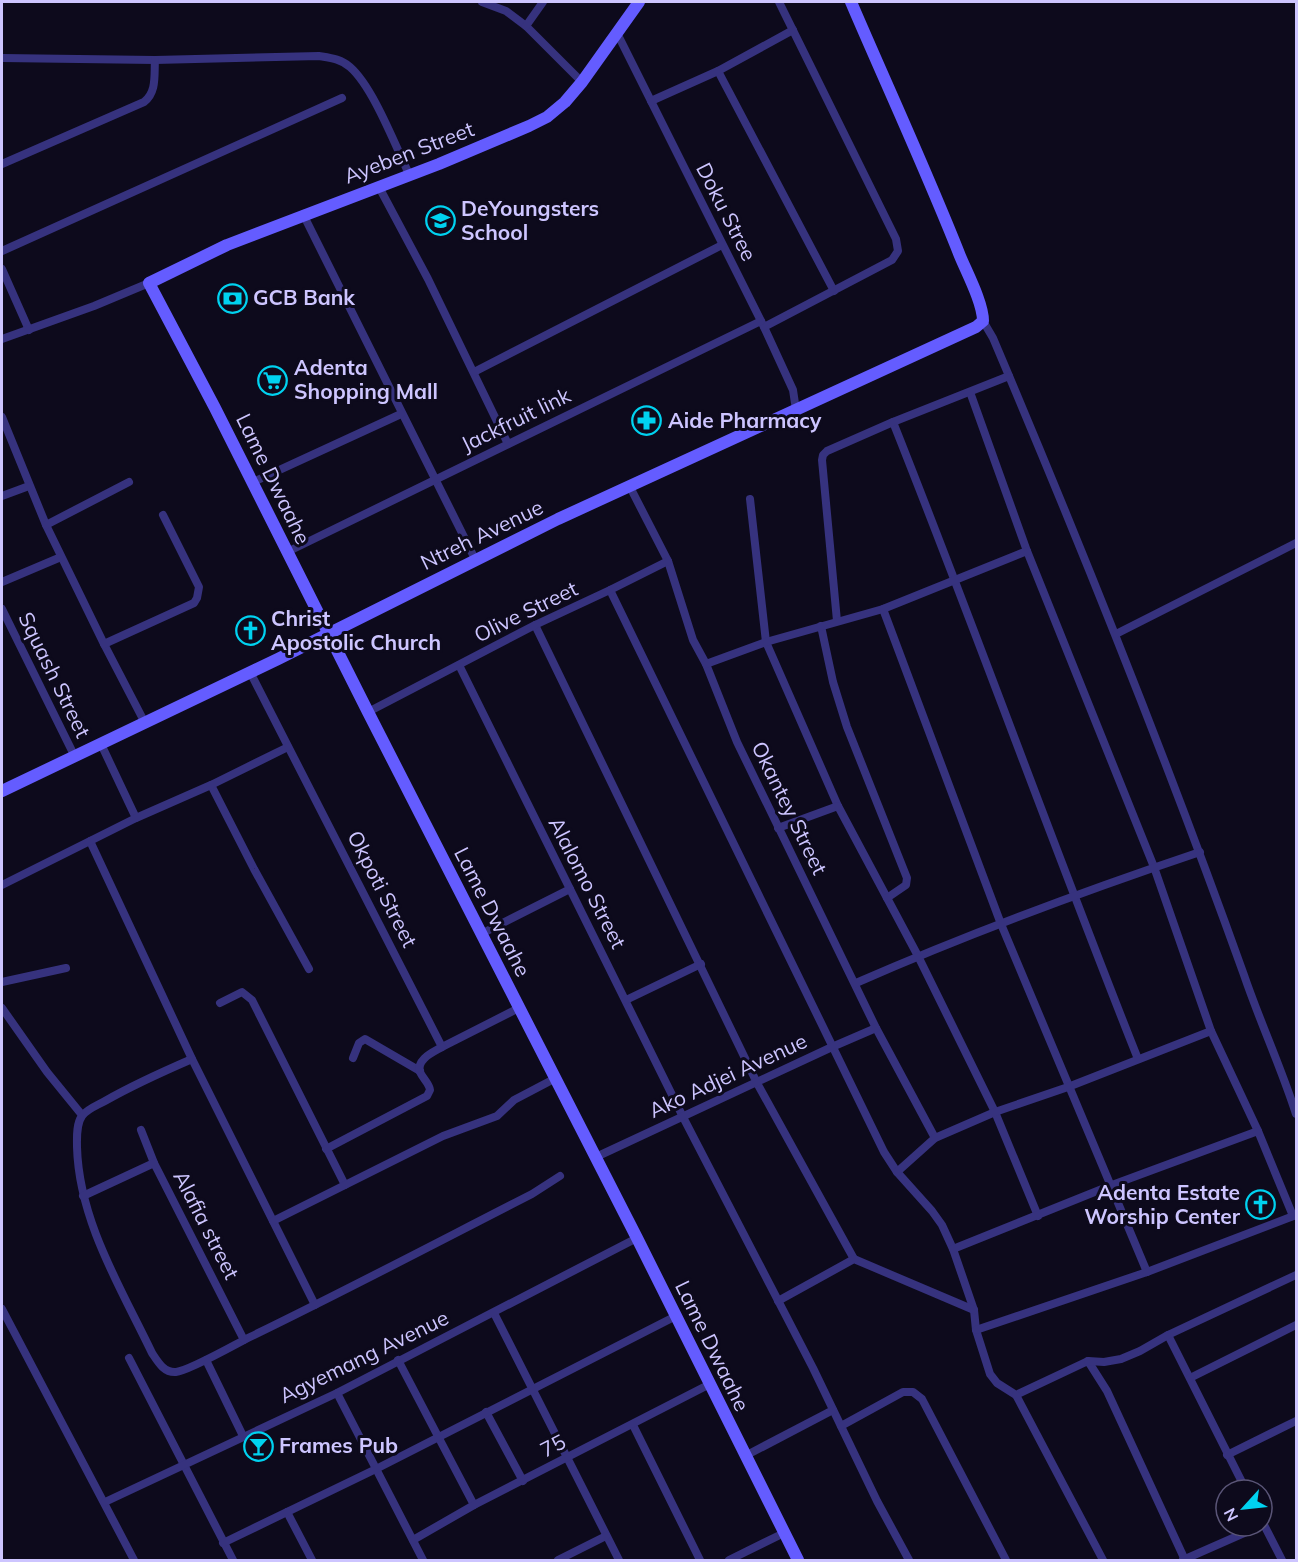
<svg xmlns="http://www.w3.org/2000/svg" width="1298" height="1562" viewBox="0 0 1298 1562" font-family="Mulish,sans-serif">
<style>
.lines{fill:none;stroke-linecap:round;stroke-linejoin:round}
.street{stroke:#36327e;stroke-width:8}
.secondary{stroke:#645cff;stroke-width:12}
.labels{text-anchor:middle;stroke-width:6;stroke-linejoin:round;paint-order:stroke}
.street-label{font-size:21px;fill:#cdc5ff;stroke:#0d0a1c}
.poi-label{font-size:21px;font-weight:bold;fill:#cdc5ff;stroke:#0d0a1c;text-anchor:start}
</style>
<rect width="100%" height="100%" fill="#0d0a1c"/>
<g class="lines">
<g class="street">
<polyline points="482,2 506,11 526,26 582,82"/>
<polyline points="526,26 543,2"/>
<polyline points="617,33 764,327 793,390 796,410"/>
<path d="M2,58L155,60L319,56C331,58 341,59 350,67C373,87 395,145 409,174"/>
<polyline points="718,71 834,291"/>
<polyline points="651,101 718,71 793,30"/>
<path d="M2,164L144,102C157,92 154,75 155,60"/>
<polyline points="379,187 428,279 508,444"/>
<polyline points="303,214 475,559"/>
<polyline points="2,251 342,98"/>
<polyline points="2,269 29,330"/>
<path d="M983,321L993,338C1082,548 1167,760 1244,975C1260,1022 1281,1067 1296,1114"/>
<polyline points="764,327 892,260 898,251 896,239 779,2"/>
<polyline points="2,339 94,306 149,283"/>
<polyline points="474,372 722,245"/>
<polyline points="970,392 1027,551 1154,867 1211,1031 1258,1131 1293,1216"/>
<polyline points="2,417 46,525 104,644 145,723"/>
<path d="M893,422C977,633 1054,848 1138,1059"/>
<polyline points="253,482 401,414"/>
<polyline points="630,487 668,561 693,640 706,664 737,742 876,1028 935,1138"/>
<polyline points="2,496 29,486"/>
<polyline points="750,499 766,642 838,806 918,956 995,1112 1038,1216"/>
<polyline points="46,525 129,482"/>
<polyline points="287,552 761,321"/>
<polyline points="2,582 61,557"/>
<polyline points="610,590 884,1152 897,1172 932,1211 942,1225 953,1249 974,1310 976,1330 990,1374 997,1383 1016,1395 1088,1361 1107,1391 1185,1560"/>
<polyline points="2,609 75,757"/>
<polyline points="883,609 1001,924 1147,1272"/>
<polyline points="837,621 822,460 823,455 827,451 893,422 1009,376"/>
<polyline points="535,625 757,1083 854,1259"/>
<polyline points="821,626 833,682 847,727 907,878 906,885 887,898"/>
<polyline points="1116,634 1296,543"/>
<polyline points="104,644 194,603 197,598 199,587 163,515"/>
<polyline points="706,664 766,642 883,609 1027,551"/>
<polyline points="459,665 683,1117 813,1368 877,1501 909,1560"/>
<polyline points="250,672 442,1047 519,1008"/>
<polyline points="368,712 535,625 610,590 668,561"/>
<polyline points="101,744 136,818"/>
<polyline points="211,785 254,869 309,969"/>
<polyline points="778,828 838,806"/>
<polyline points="90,841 192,1059 315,1305"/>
<polyline points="2,885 136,818 211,785 288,747"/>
<polyline points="481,934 570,889"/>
<polyline points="2,982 66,968"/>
<path d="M856,983C968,934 1084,891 1200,852"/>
<polyline points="626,1000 701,964"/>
<polyline points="220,1003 242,992 252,1000 345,1185"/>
<polyline points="2,1008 47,1072 82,1115"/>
<polyline points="353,1058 359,1043 365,1039 420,1071"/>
<path d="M192,1059C162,1072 133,1085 105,1101C98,1105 87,1109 82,1116C76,1124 77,1138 77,1147C79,1221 121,1288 152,1353C158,1362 164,1373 176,1372C189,1371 236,1344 250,1337C345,1291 438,1242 532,1194L560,1176"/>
<polyline points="141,1130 154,1163"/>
<path d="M326,1149L427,1096L430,1090C429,1083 423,1079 420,1072C416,1059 434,1052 442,1047"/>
<polyline points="596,1157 832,1047 876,1028"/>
<polyline points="897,1172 935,1138 995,1112 1068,1087 1211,1031"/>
<polyline points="83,1196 154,1163 244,1340"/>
<polyline points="273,1221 443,1136 497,1116 514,1100 554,1079"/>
<polyline points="953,1249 1112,1185 1258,1131"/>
<polyline points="778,1301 854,1259 974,1310"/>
<polyline points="2,1309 134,1560"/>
<polyline points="494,1313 619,1560"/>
<polyline points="976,1330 1147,1272 1296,1215"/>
<polyline points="1168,1335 1246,1490"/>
<polyline points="129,1358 233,1560"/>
<polyline points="206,1360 243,1436"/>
<polyline points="398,1360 474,1505"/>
<polyline points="1088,1361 1104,1362 1121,1359 1140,1351 1168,1335 1296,1275"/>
<polyline points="1190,1378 1296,1325"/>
<polyline points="337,1393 423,1560"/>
<polyline points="1016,1395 1103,1560"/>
<polyline points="486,1412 523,1481"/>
<polyline points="633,1425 700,1560"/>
<polyline points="841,1426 903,1392 913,1392 922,1399 1006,1560"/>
<polyline points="1227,1455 1296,1421"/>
<polyline points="745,1456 833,1410"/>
<polyline points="105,1502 337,1393 637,1238"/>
<polyline points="287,1512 312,1560"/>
<polyline points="1262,1521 1282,1560"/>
<polyline points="413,1540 474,1505 710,1384"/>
<polyline points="223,1543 376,1469 676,1316"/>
<polyline points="558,1560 606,1536"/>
<polyline points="729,1560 784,1533"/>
<polyline points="1183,1560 1260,1526"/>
</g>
<g class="secondary">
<polyline points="639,2 582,82 565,102 547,117 529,126 439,164 227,245 149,283 215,408 368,712 637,1238 798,1560"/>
<path d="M2,791L278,659L558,519L976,327L983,321C983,303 967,273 960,256C926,170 887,86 851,2"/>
</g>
</g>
<defs>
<symbol id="school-ring" viewBox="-11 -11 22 22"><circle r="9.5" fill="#0d0a1c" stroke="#00d2f0" stroke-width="1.5"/><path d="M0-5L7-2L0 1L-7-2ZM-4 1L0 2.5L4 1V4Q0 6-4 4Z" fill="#00d2f0"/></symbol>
<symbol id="bank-ring" viewBox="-11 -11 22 22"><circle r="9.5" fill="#0d0a1c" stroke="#00d2f0" stroke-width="1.5"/><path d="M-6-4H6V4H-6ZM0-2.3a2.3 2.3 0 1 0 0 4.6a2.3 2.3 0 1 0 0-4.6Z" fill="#00d2f0"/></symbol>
<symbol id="supermarket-ring" viewBox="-11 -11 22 22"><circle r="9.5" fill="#0d0a1c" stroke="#00d2f0" stroke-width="1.5"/><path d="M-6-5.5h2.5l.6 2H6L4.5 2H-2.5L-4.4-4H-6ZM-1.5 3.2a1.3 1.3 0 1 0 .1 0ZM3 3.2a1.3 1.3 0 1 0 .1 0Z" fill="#00d2f0"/></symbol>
<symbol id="pharmacy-ring" viewBox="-11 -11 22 22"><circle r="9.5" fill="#0d0a1c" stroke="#00d2f0" stroke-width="1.5"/><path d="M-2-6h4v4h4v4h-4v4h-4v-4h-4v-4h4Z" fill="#00d2f0"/></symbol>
<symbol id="church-ring" viewBox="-11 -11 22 22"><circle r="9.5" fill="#0d0a1c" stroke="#00d2f0" stroke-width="1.5"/><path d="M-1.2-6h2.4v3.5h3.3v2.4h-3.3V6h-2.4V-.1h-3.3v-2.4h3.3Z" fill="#00d2f0"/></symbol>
<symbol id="bar-ring" viewBox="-11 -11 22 22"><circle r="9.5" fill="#0d0a1c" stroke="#00d2f0" stroke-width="1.5"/><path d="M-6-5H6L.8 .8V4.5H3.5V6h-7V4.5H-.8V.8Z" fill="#00d2f0"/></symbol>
</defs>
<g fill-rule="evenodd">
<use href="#school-ring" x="424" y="204" width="33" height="33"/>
<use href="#bank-ring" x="216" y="282" width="33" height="33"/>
<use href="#supermarket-ring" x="256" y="364" width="33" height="33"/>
<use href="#pharmacy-ring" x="630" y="404" width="33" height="33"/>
<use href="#church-ring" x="234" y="614" width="33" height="33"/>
<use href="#church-ring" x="1244" y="1188" width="33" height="33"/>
<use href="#bar-ring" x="242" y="1430" width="33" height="33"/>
</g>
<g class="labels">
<g class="street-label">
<text transform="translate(409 153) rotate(-21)" y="7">Ayeben Street</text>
<text transform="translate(726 212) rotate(63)" y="7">Doku Stree</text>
<text transform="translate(516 420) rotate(-26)" y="7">Jackfruit link</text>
<text transform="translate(273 479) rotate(64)" y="7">Lame Dwaahe</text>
<text transform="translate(482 535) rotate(-26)" y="7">Ntreh Avenue</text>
<text transform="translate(526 612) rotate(-26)" y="7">Olive Street</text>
<text transform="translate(54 675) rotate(64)" y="7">Squash Street</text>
<text transform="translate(789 808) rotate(64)" y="7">Okantey Street</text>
<text transform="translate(587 883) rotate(63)" y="7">Alalomo Street</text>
<text transform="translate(382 889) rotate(63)" y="7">Okpoti Street</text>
<text transform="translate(492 912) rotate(63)" y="7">Lame Dwaahe</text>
<text transform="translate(728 1076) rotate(-25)" y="7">Ako Adjei Avenue</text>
<text transform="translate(206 1225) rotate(63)" y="7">Alafia street</text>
<text transform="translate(712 1346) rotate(64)" y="7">Lame Dwaahe</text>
<text transform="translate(364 1357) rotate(-26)" y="7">Agyemang Avenue</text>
<text transform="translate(553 1446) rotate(-27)" y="7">75</text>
</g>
<g class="poi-label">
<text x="461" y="216">DeYoungsters<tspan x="461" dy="24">School</tspan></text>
<text x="253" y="305">GCB Bank</text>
<text x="294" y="375">Adenta<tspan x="294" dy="24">Shopping Mall</tspan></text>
<text x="668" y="428">Aide Pharmacy</text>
<text x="271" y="626">Christ<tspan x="271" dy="24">Apostolic Church</tspan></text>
<text x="1240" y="1200" text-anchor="end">Adenta Estate<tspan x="1240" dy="24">Worship Center</tspan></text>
<text x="279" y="1453">Frames Pub</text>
</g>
</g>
<rect width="1298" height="1562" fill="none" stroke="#cdc5ff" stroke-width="6"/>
<g transform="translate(1244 1508) rotate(243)"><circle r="28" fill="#0d0a1c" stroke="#5a5577" stroke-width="1.5"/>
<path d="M0-4.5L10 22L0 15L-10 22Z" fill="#00d2f0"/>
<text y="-9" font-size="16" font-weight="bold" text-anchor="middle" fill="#cdc5ff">N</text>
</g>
</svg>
